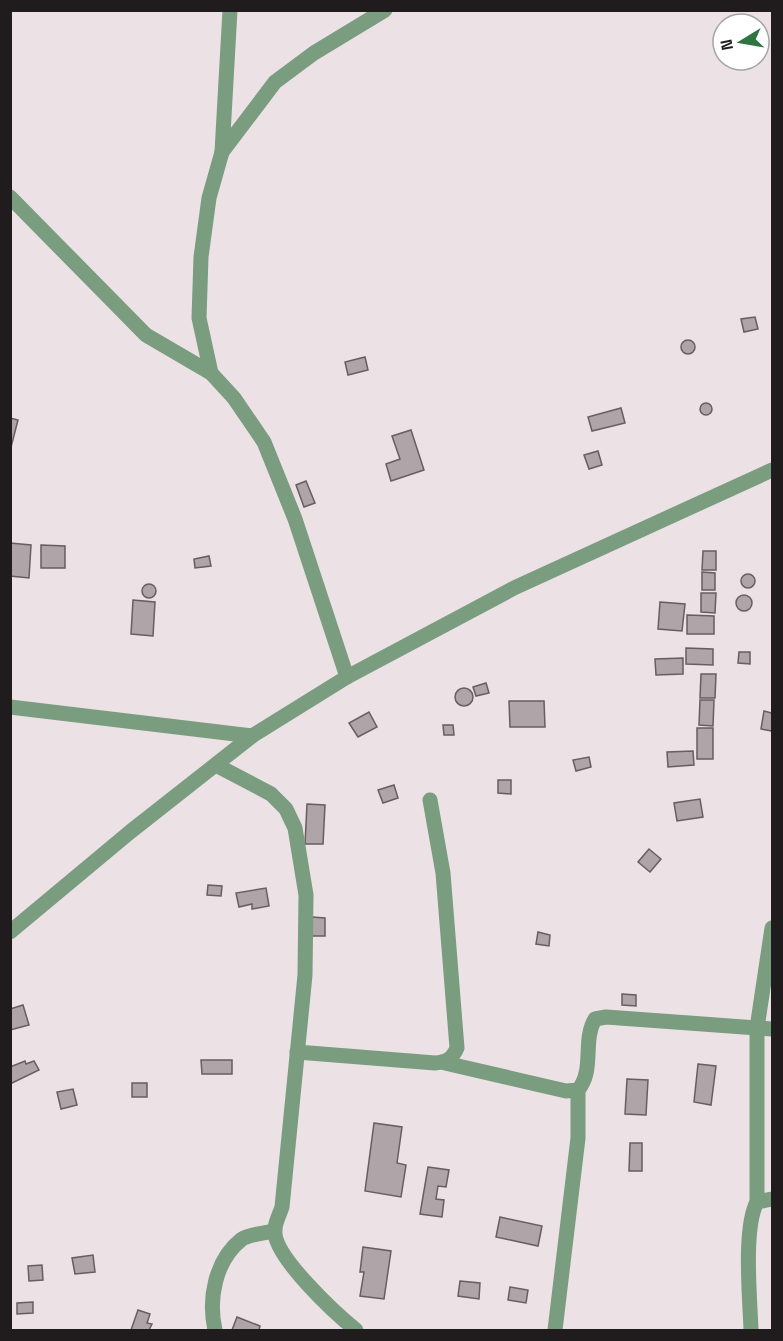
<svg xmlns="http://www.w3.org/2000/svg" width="783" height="1341" viewBox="0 0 783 1341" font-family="'Space Grotesk',sans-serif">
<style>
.building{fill:#afa4a8;stroke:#675e62;stroke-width:1.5}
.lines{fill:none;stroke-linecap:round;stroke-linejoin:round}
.minor{stroke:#7a9c7f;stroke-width:15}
.tertiary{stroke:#7a9c7f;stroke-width:15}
</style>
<rect width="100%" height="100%" fill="#ece1e5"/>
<g class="building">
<polygon points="755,317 758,329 744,332 741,319"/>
<circle cx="688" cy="347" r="7"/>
<polygon points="365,357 368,370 348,375 345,362"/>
<circle cx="706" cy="409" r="6"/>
<polygon points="621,408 625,423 592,431 588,417"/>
<polygon points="10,418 18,420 10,451"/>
<polygon points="411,430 424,470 391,481 386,464 400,459 392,436"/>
<polygon points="598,451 602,465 589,469 584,455"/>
<polygon points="306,481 315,503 304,507 296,485"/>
<polygon points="10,543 31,545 29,578 10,576"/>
<polygon points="41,545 65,546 65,568 41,568"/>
<polygon points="703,551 716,551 716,570 702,570"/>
<polygon points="209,556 211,566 195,568 194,559"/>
<polygon points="702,572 715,573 715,590 702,590"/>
<circle cx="748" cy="581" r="7"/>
<circle cx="149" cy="591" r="7"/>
<polygon points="701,593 716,593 715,613 701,612"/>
<circle cx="744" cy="603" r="8"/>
<polygon points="133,600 155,602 153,636 131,634"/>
<polygon points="660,602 685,604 682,631 658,629"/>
<polygon points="687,615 714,616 714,634 687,634"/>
<polygon points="686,648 713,649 713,665 686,664"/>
<polygon points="739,652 750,652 750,664 738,663"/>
<polygon points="683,658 683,674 656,675 655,659"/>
<polygon points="701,674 716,674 715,698 700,698"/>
<polygon points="486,683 489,693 476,696 473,687"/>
<circle cx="464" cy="697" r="9"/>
<polygon points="700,700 714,700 713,726 699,725"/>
<polygon points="509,701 544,701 545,727 510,727"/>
<polygon points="764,711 772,713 772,731 761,729"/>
<polygon points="369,712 377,727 358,737 349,723"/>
<polygon points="443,725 453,725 454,735 444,735"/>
<rect x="697" y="728" width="16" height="31"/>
<polygon points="693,751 694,765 668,767 667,752"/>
<polygon points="589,757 591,767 576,771 573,760"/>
<polygon points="498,780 511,780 511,794 498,793"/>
<polygon points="394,785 398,798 383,803 378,790"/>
<polygon points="700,799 703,817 677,821 674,803"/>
<polygon points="307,804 325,805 323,844 305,844"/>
<polygon points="649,849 661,859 650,872 638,862"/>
<polygon points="208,885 222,886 221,896 207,895"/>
<polygon points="266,888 269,906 252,909 252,904 239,907 236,893"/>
<polygon points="312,917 325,918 325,936 312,936"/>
<polygon points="538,932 550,935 549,946 536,944"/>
<polygon points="622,994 636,995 636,1006 622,1005"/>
<polygon points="23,1005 29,1025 10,1030 10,1009"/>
<polygon points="201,1060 232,1060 232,1074 202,1074"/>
<polygon points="25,1061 26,1064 34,1061 39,1070 10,1084 10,1067"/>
<polygon points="698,1064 716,1066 711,1105 694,1102"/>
<polygon points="627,1079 648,1080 646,1115 625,1114"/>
<rect x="132" y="1083" width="15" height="14"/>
<polygon points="73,1089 77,1105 61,1109 57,1092"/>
<polygon points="374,1123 402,1127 397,1163 406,1165 401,1197 365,1191"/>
<polygon points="630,1143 642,1143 642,1171 629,1171"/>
<polygon points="428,1167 449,1170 446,1187 438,1186 436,1199 444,1200 442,1217 420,1214"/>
<polygon points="500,1217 542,1226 538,1246 496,1237"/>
<polygon points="363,1247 391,1251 384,1299 360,1296 364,1272 360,1272"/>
<polygon points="93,1255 95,1272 75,1274 72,1258"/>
<polygon points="42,1265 43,1280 29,1281 28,1266"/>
<polygon points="460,1281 480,1283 479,1299 458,1296"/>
<polygon points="510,1287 528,1290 526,1303 508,1300"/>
<polygon points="33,1302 33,1313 17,1314 17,1303"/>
<polygon points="138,1310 150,1314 147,1323 152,1324 149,1330 131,1330"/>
<polygon points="237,1317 260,1326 259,1330 232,1330"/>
</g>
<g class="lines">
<g class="minor">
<polyline points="222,152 275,82 314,53 385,10"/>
<polyline points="10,197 146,335 211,373 234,398 264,442 295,519 347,677"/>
<polyline points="211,373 199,318 201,257 209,198 222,152 230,10"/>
<polyline points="10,707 252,736"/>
<path d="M216,765L271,794L286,809L295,828L306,895L305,975L282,1207C280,1214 275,1222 275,1230C272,1255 336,1314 356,1330"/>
<path d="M297,1052L435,1063C447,1062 452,1059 457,1048L443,873L430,800"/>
<path d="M445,1063L566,1091L578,1090C595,1070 582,1041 595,1019L606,1017L772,1029"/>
<polyline points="757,1202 772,1199"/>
<path d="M215,1330C208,1299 215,1260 242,1239C250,1234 265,1233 274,1231"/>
<polyline points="555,1330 578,1138 578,1090"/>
<path d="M751,1330C750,1299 743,1228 757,1202V1028L772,928"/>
</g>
<polyline class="tertiary" points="10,932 130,832 252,736 347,677 514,588 772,470"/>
</g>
<rect width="783" height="1341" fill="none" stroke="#201c1e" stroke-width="24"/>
<g transform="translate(741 42) rotate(259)"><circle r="28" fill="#ffffff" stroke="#a6a4a5" stroke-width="1.5"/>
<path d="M0-4.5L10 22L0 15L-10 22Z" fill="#2f7541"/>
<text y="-9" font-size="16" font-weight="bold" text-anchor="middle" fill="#201c1e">N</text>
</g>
</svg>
